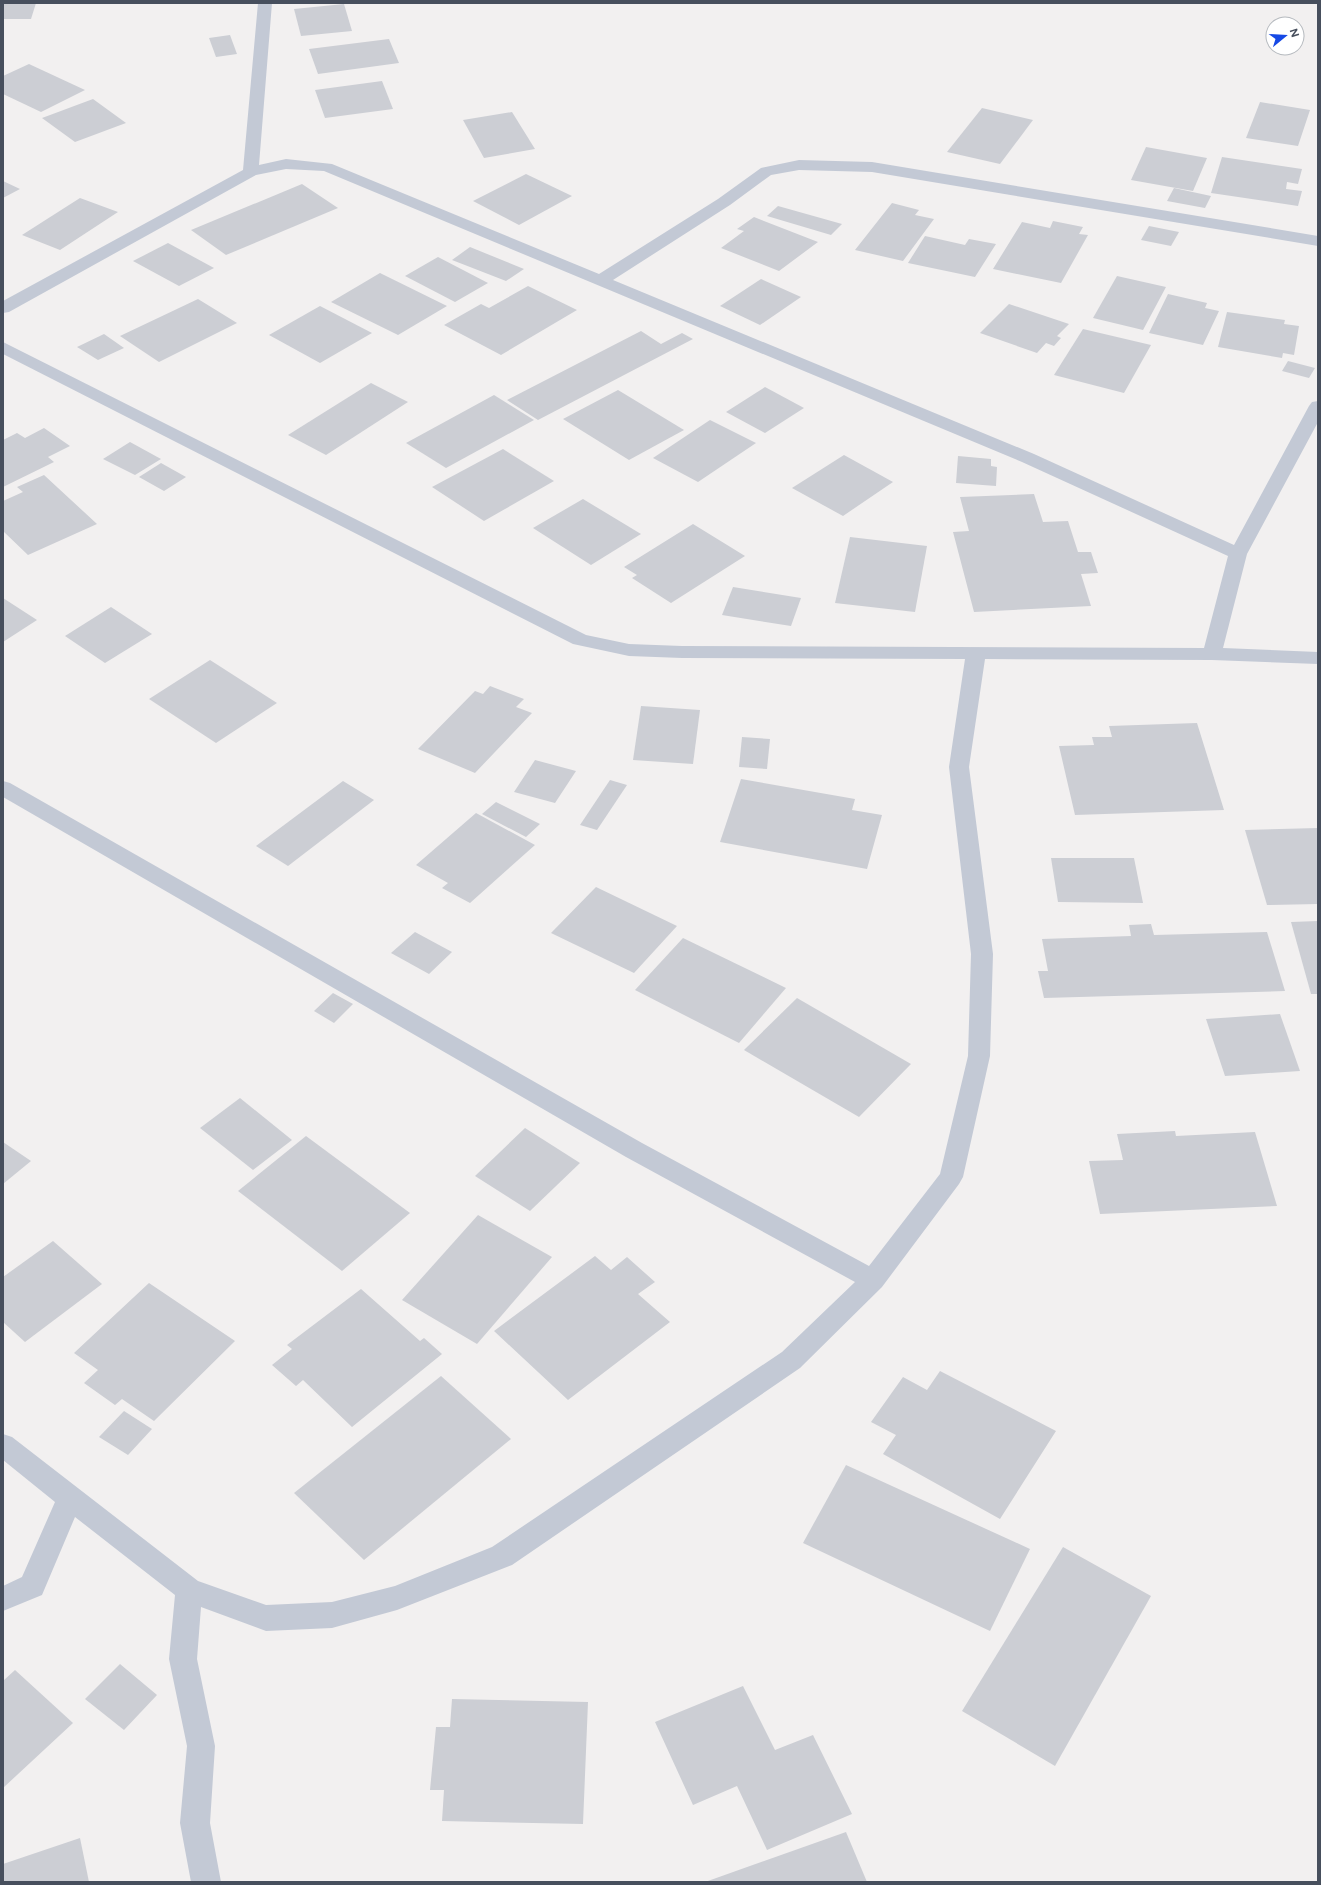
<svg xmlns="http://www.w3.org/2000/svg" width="1321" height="1885" viewBox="0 0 1321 1885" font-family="Figtree,sans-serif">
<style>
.building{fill:#ccced4}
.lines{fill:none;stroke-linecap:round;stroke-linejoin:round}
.minor{fill:#c3c9d5;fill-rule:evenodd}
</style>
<rect width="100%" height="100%" fill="#f2f0f0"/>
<g class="building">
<polygon points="3,3 36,3 31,19 3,19"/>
<polygon points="344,4 352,31 301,36 294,9"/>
<polygon points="230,35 237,54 216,57 209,38"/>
<polygon points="389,39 399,63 318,74 309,49"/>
<polygon points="29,64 85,90 41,112 3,94 3,76"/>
<polygon points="382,81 393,109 325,118 315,90"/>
<polygon points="93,99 126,123 75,142 42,118"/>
<polygon points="1260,102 1310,110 1298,146 1246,138"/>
<polygon points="982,108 1033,120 1000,164 947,152"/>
<polygon points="512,112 535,149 484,158 463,120"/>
<polygon points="1146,147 1207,158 1193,191 1131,180"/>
<polygon points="1222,157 1302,169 1298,184 1287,182 1286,189 1302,191 1298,206 1211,193"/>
<polygon points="526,174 572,196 519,225 473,201"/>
<polygon points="3,181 20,189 3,198"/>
<polygon points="302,184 338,208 226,255 191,230"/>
<polygon points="1174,188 1211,196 1205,208 1167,201"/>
<polygon points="80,198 118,212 60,250 22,235"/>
<polygon points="892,203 919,210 915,215 934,219 903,261 855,250"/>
<polygon points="778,206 842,224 831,235 767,216"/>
<polygon points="754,217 818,242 779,271 721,248 744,231 737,229"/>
<polygon points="1053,221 1083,227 1079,234 1088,235 1061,283 993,269 1022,222 1050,228"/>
<polygon points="1149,226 1179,232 1171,246 1141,240"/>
<polygon points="925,236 965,245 969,239 996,244 975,277 908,263"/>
<polygon points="168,243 214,268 179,286 133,261"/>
<polygon points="470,247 524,269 506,281 452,260"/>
<polygon points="438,257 488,283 455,302 405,276"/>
<polygon points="380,273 447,306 398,335 331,302"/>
<polygon points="1117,276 1166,287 1143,330 1093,318"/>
<polygon points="761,279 801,297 760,325 720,306"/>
<polygon points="528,286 577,310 501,355 444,325 481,304 489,308"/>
<polygon points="1168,294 1207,303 1205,308 1219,311 1203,345 1149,333"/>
<polygon points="198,299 237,323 159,362 120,336"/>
<polygon points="1009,304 1069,324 1057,336 1061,338 1054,346 1046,343 1037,353 980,333"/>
<polygon points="320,306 372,333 320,363 269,335"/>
<polygon points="1227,312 1285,320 1284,324 1299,326 1294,355 1283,353 1282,358 1218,347"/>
<polygon points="1083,329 1151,345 1124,393 1054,375"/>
<polygon points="641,331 661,344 682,333 693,339 538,420 507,400"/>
<polygon points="104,334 124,348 98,360 77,347"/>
<polygon points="1288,361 1315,368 1309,378 1282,371"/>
<polygon points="371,383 408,402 326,455 288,435"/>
<polygon points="765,387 804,408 765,433 726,412"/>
<polygon points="618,390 684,430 629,460 563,419"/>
<polygon points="494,395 534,420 446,468 406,443"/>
<polygon points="710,420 756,443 698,482 653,458"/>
<polygon points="44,428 70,446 48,457 54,462 3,487 3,440 17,433 25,438"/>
<polygon points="130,442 161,459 135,475 103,459"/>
<polygon points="503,449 554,481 484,521 432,487"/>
<polygon points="844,455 893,482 843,516 792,488"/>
<polygon points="958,456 991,459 991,466 997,467 996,486 956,483"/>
<polygon points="161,463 186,477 164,491 139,477"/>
<polygon points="44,475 97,524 28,555 3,531 3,501 23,492 17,487"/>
<polygon points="1034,494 1043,522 1068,521 1078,552 1091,552 1098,573 1081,574 1091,606 974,612 953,532 969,531 960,497"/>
<polygon points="583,499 641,534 591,565 533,528"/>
<polygon points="693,524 745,556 671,603 632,578 637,575 624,567"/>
<polygon points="850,537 927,546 915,612 835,603"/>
<polygon points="733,587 801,598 791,626 722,615"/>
<polygon points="3,598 37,620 3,642"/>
<polygon points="111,607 152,634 105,663 65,636"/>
<polygon points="210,660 277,703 216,743 149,699"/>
<polygon points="490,686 524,699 516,707 532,713 475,773 418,749 475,691 483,694"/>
<polygon points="641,706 700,710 693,764 633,760"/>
<polygon points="1197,723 1224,810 1075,815 1059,746 1094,745 1092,737 1112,737 1109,726"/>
<polygon points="742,737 770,739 767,769 739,767"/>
<polygon points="535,760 576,771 555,803 514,792"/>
<polygon points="741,779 855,799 852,810 882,815 867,869 720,842"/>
<polygon points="610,780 627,785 597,830 580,825"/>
<polygon points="343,781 374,800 288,866 256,846"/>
<polygon points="496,802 540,824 526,837 482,814"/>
<polygon points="476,813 535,845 470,903 442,888 448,883 416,865"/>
<polygon points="1318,828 1318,904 1267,905 1245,830"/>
<polygon points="1051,858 1134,858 1143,903 1058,902"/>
<polygon points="596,887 677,926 634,973 551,933"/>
<polygon points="1318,921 1318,994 1311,994 1291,922"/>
<polygon points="1151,924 1154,935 1267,932 1285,991 1044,998 1038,971 1048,971 1042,939 1131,936 1129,925"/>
<polygon points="415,932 452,952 429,974 391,953"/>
<polygon points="683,938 786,988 739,1043 635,990"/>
<polygon points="333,993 353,1004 334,1023 314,1011"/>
<polygon points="797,998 911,1064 859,1117 744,1050"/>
<polygon points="1280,1014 1300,1071 1225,1076 1206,1019"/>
<polygon points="240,1098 292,1140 253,1170 200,1128"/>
<polygon points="525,1128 580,1163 530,1211 475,1176"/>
<polygon points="1175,1131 1176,1136 1255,1132 1277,1206 1100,1214 1089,1161 1123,1160 1117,1134"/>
<polygon points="306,1136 410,1213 342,1271 238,1191"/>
<polygon points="3,1142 31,1161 3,1184"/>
<polygon points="478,1215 552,1257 477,1344 402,1300"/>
<polygon points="53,1241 102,1284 25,1342 3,1322 3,1277"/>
<polygon points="595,1256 611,1270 627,1257 655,1282 638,1294 670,1322 568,1400 494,1331"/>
<polygon points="149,1283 235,1341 154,1421 122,1399 115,1405 84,1383 98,1370 74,1353"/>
<polygon points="361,1289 420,1341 424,1338 442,1354 352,1427 303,1380 296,1386 272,1365 292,1349 287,1345"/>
<polygon points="940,1371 1056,1431 1000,1519 883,1454 896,1435 871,1422 903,1377 927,1390"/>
<polygon points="441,1376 511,1439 364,1560 294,1493"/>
<polygon points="124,1411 152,1429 128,1455 99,1437"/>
<polygon points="846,1465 1030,1549 990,1631 803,1543"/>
<polygon points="1063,1547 1151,1596 1055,1766 962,1711"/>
<polygon points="120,1664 157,1695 124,1730 85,1699"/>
<polygon points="15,1670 73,1723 3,1788 3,1681"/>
<polygon points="743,1686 775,1750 813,1735 852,1814 767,1850 737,1786 693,1805 655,1722"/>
<polygon points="452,1699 588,1702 583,1824 442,1821 444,1790 430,1790 436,1727 450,1727"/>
<polygon points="846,1832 867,1882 705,1882"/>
<polygon points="80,1838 89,1882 3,1882 3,1864"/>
</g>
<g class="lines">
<polygon class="minor" points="258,3 272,3 259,165 286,159 332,164 599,274 718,199 761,168 799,160 872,162 1318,236 1318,246 872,172 799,170 771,175 730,205 613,280 1034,454 1234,545 1309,406 1312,402 1318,401 1318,422 1247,554 1223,648 1318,652 1318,664 1212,660 985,659 969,767 993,954 990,1056 963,1177 959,1184 882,1287 800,1368 512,1565 397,1610 332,1628 266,1631 201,1607 197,1659 215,1746 210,1823 221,1882 191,1882 180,1823 187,1746 169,1659 175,1595 75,1517 42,1595 3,1611 3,1586 22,1577 55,1502 3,1460 3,1434 12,1437 198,1581 266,1605 332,1602 395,1586 492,1547 782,1352 855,1282 626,1157 3,797 3,781 10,783 642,1143 869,1266 940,1174 968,1056 971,954 949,767 965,659 682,658 629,656 573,644 3,354 3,342 586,635 629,644 682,646 1204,648 1228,556 1022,462 324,171 286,169 256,175 9,312 3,313 3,301 243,170"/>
</g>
<rect width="1321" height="1885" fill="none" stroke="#474f5d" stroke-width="8"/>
<g transform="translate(1285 36) rotate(72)"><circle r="19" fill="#ffffff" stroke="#b5b9be"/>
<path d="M0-3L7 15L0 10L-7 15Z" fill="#1649e5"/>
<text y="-6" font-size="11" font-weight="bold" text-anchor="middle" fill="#474f5d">N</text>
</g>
</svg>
